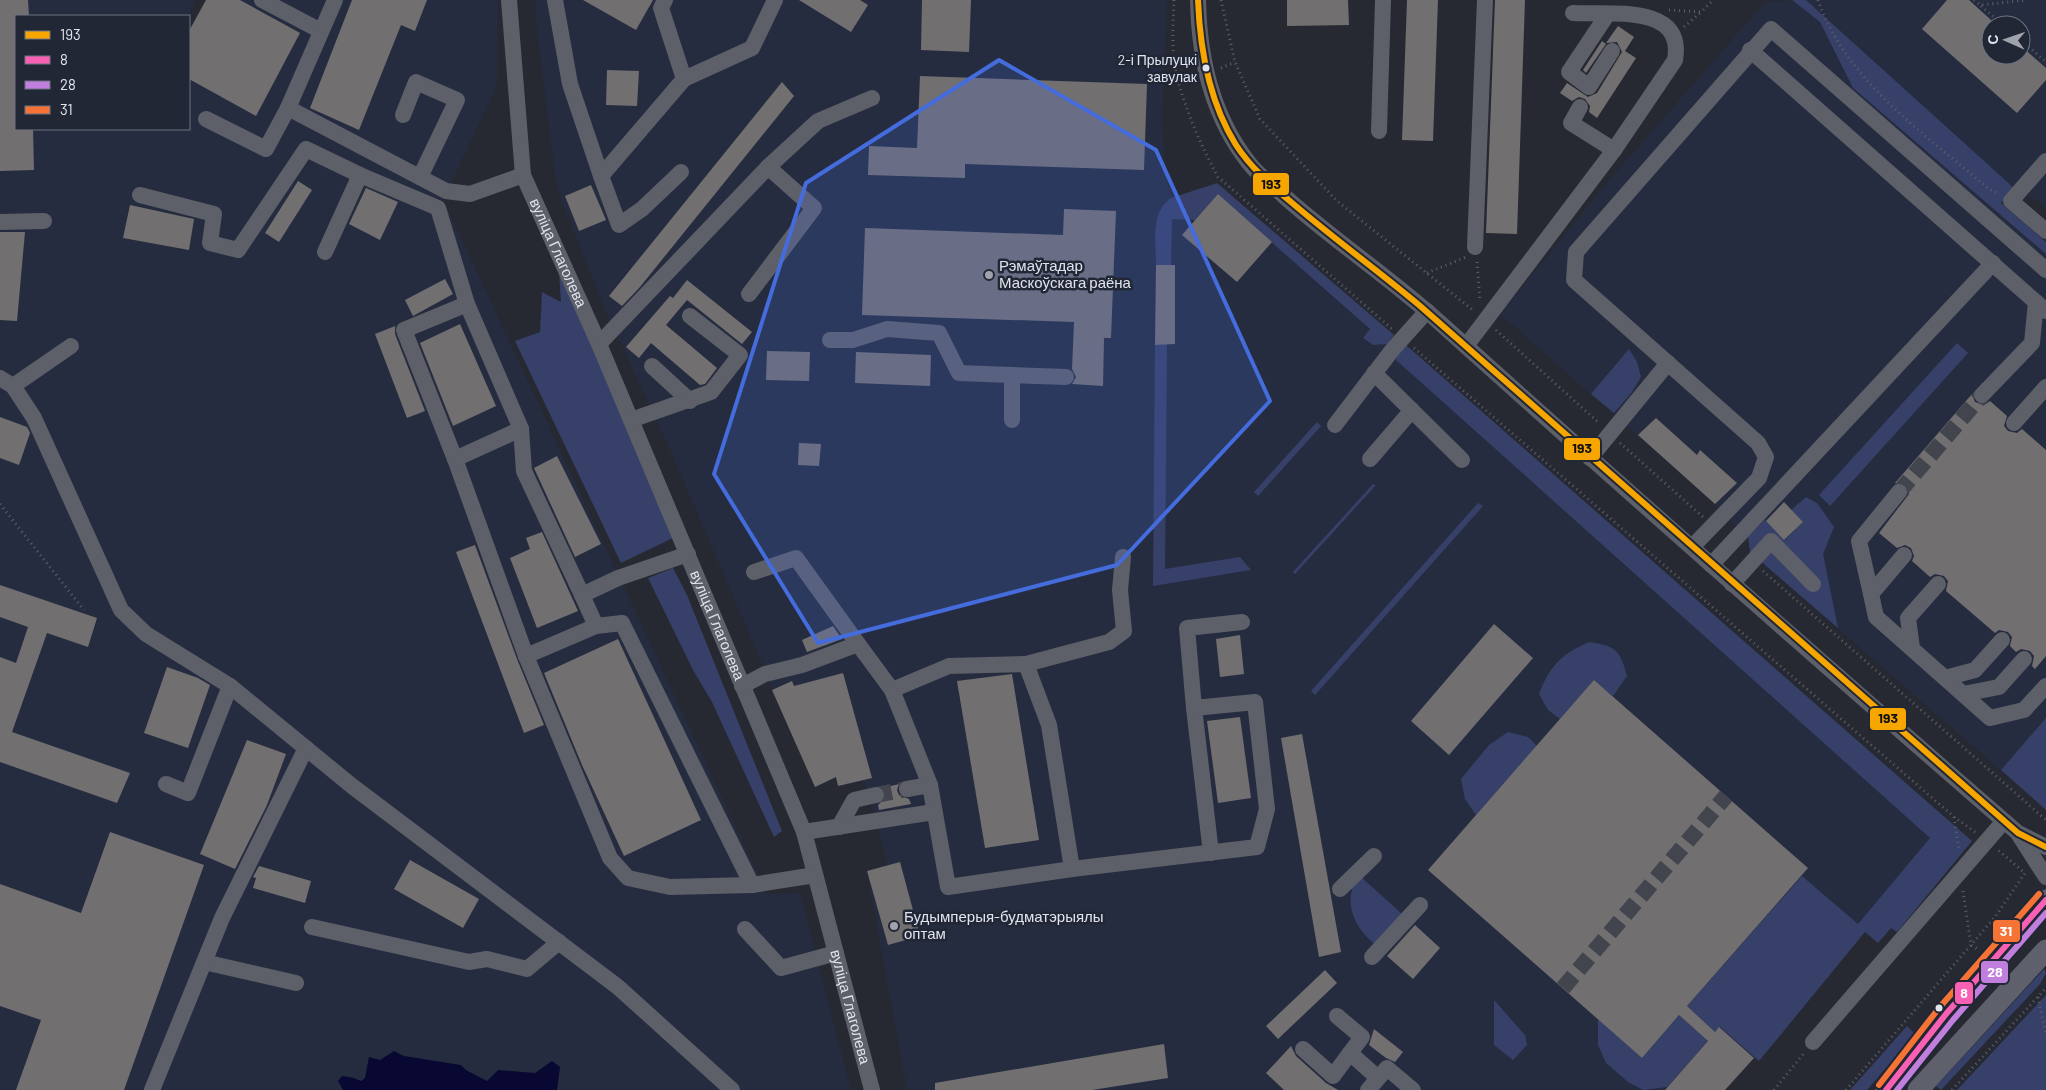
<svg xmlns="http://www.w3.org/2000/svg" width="2046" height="1090" viewBox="0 0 2046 1090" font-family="Barlow,sans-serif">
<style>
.built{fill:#262c3f;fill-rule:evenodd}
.green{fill:#364068}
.water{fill:#080832}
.building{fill:#726f71}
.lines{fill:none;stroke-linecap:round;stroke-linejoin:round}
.minor-tunnel{stroke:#42454e;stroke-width:16;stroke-dasharray:16 8;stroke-linecap:butt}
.path{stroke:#5d6068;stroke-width:3;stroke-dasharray:1 4;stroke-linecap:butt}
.minor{stroke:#5d6069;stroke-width:16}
.major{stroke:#5e616c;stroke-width:21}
.bus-1-casing{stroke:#222736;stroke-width:10}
.bus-2-casing{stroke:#222736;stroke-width:10}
.bus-3-casing{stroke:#222736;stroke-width:10}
.bus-4-casing{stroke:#222736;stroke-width:10}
.bus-1{stroke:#f7a600;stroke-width:6}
.bus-2{stroke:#f860b3;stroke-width:6}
.bus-3{stroke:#c07fdc;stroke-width:6}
.bus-4{stroke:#f57335;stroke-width:6}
.marked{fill:#446cdc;fill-opacity:0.2;stroke:#446cdc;stroke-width:4;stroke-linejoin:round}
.bus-dot{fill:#e1e4ee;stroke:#222736;stroke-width:2}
.poi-dot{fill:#a0a3ac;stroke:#222736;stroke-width:2}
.labels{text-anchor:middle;stroke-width:5;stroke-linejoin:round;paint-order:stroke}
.bus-label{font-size:14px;fill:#e1e4ee;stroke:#222736;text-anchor:end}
.street-label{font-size:15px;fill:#e1e4ee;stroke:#222736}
.poi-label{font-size:15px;fill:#e1e4ee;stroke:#222736;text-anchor:start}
.line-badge{stroke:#222736;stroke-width:2}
.badge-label{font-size:14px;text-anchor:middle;font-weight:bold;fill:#fff}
.pale-badge-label{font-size:14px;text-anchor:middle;font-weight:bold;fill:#111}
</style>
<rect width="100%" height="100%" fill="#262932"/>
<g class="built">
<polygon points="0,0 195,0 189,16 16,16 16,129 189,129 189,31 206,0 498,0 497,86 443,199 767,894 800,893 851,1090 0,1090"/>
<polygon points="536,0 1167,0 1162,123 1167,184 1171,197 1184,195 1218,194 1944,835 1759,1061 1753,1058 1725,1090 907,1090 867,871 888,864 864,781 838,786 836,779 815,787 671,452 602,302 561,199 555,175 535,14"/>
<polygon points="1792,0 1820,22 1853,88 2046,254 2046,789 2036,801 1750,552 1748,537 1720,512 1715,504 1500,314 1611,178 1753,16 1767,2"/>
<path d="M1806,0H2046V208L2035,199L2014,188ZM1991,25H2021V55H1991Z"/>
</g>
<g class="green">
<polygon points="1792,0 1806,0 2014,188 2001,203 2046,242 2046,254 1853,88 1820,22"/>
<path d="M1217,183L1394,335L1387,344L1373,345L1363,338L1370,329L1218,195L1195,220L1172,219L1171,265H1156C1156,243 1150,212 1171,198Z"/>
<polygon points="558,258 675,537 621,563 515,341 540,332 542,292 561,302"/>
<polygon points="1957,343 1968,353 1830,506 1819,495"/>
<polygon points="1167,344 1165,569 1240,557 1251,570 1153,586 1155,345"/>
<polygon points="1406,345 1972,841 1897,932 1891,928 1878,943 1865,932 1759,1061 1720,1027 1715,1032 1687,1006 1802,876 1858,924 1930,838 1396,360 1397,353"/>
<polygon points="1629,349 1637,362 1641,377 1632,392 1614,413 1591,394"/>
<polygon points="1317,422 1321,426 1258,496 1254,492"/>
<polygon points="1373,484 1376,485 1295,574 1293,572"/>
<polygon points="1806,497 1817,503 1834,527 1823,554 1838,628 1750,552 1748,537 1765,520 1785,540 1803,522 1791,510"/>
<polygon points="1478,503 1483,506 1315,695 1311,691"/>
<polygon points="673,568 687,595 782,831 774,837 712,702 693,670 648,578"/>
<path d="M1589,642C1616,646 1620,650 1627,676L1613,696L1594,681L1560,719L1548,710L1539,694C1550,665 1562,654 1589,642Z"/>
<polygon points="2046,718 2046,810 2001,770"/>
<polygon points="1508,732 1528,737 1537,746 1476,815 1465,799 1461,779 1489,745"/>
<path d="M1361,877L1411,922L1384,953C1376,945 1365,937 1359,927C1349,912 1346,888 1361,877Z"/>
<polygon points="2044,969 2046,973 2040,984 1941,1090 1936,1086"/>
<polygon points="2046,995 2046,1090 1957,1090"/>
<polygon points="1494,1000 1525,1035 1527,1045 1513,1060 1494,1045"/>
<polygon points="1679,1015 1708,1041 1667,1087 1643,1090 1628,1082 1606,1063 1598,1045 1598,1019 1642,1058"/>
<polygon points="1907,1026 1913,1032 1913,1037 1867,1090 1850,1090"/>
</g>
<polygon class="water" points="394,1051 404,1056 461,1065 466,1070 487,1081 498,1070 535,1073 552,1061 560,1067 557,1090 343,1090 338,1081 342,1076 354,1078 361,1081 365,1078 369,1057 380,1060"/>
<g class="building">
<polygon points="0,0 28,0 29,16 16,16 16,129 33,129 34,170 0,171"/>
<polygon points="206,0 240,0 300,33 256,116 189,79 189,31"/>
<polygon points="352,0 427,0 415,31 401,25 359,130 310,108"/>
<polygon points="583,0 653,0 636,30"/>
<polygon points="799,0 860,0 868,5 851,32"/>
<polygon points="922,0 971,0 969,52 921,50"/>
<polygon points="1287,0 1348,0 1349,25 1287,26"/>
<polygon points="1407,0 1438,0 1433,141 1402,140"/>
<polygon points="1495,0 1525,0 1517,234 1486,233"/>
<polygon points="1947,0 1969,0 1991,20 1991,55 2021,55 2021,46 2046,68 2046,80 2017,113 1922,29"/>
<polygon points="1618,26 1634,37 1625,51 1636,58 1597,118 1589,112 1590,106 1585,99 1579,97 1572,101 1560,93 1567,83 1588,97 1597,93 1622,52 1617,42 1606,43"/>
<polygon points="1602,41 1606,44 1586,73 1583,70"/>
<polygon points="607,70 639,71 637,106 606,105"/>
<polygon points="920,76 1147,84 1144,170 965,164 965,178 868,175 869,146 917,148"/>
<polygon points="782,82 794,96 640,287 622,306 609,296"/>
<polygon points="298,181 312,190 279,242 265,233"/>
<polygon points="591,185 606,220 579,231 565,196"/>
<polygon points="366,188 398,202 380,240 349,224"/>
<polygon points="1218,194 1272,242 1237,282 1182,235"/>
<polygon points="130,205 194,219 189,250 123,238"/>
<polygon points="1064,209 1116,211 1111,338 1104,338 1103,386 1072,384 1076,377 1072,369 1074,322 862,315 865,228 1063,235"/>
<polygon points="0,232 25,232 17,321 0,320"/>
<polygon points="1156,265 1175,265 1175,344 1155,345"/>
<polygon points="445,279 453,294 413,316 405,300"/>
<polygon points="687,280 752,332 742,344 687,300 666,325 717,368 705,384 700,385 651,343 639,358 626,347 670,296 673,298"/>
<polygon points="460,324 496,406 453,426 420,343"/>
<polygon points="395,326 395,334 425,411 407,418 375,334"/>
<polygon points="767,351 810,352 809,381 766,380"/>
<polygon points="856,352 931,355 930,386 855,383"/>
<polygon points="1972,394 1975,402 1984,405 1990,401 2007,416 2004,426 2008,431 2017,433 2022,429 2046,450 2046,656 2035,669 2032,666 2034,656 2030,651 2021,649 2016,652 2010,646 2012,637 2008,632 1999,630 1995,633 1946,591 1948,581 1944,576 1935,574 1930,577 1912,561 1914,556 1911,548 1905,545 1897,548 1879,533 1909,494 1905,484 1895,483"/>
<polygon points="0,417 27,427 30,433 19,465 0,458"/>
<polygon points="1656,418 1697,455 1700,450 1737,483 1715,504 1638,435"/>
<polygon points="799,443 821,444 819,466 798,465"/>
<polygon points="557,456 601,544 575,557 534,468"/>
<polygon points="1784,502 1803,522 1784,540 1766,521"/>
<polygon points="542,532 578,611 537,628 510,558 530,549 526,538"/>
<polygon points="475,545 517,659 544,725 524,733 456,552"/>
<polygon points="0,585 97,618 88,647 47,633 12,732 130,773 117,803 0,762 0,657 16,663 28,627 0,617"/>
<polygon points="1494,624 1533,658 1449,755 1411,721"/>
<polygon points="833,626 842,639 807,652 802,640"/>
<polygon points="1240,635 1244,674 1220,677 1216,639"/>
<polygon points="618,639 701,820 624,856 582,765 544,673"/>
<polygon points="167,667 198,678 210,685 188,748 144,733"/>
<polygon points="843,673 872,778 838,786 836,777 815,787 772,690 792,681 794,686"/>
<polygon points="1012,674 1039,840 985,848 957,681"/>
<polygon points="1594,680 1808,868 1687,1006 1715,1032 1719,1027 1754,1058 1725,1090 1665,1090 1708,1041 1679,1015 1642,1058 1428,870"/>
<polygon points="1240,717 1251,798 1218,803 1207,721"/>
<polygon points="1302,734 1341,952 1319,957 1281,738"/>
<polygon points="247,740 286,754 267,805 235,869 200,854"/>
<polygon points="899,784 897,790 899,795 909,799 911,804 879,810 878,805 886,797 883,788"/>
<polygon points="110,832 204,865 124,1090 16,1090 41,1020 0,1006 0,884 81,913"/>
<polygon points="410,860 479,899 463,928 394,889"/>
<polygon points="900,862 920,936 888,945 867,871"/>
<polygon points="259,866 311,881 305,903 253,888 256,878 253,877"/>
<polygon points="1415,925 1440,948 1413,979 1387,956"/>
<polygon points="1325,970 1337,983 1278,1039 1266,1026"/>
<polygon points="1374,1029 1403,1052 1395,1062 1386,1058 1369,1045"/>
<polygon points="1164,1044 1168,1078 1092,1090 935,1090 935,1083"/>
<polygon points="1291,1046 1296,1056 1326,1083 1338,1090 1284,1090 1266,1073"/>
</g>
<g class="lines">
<g class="minor-tunnel">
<polyline points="1899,492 1982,395"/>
<polyline points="876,795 907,789"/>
<polyline points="1563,988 1726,796"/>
</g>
<g class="path">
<path d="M1174,0C1173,25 1171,53 1177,77C1186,111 1201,146 1218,177L1392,329"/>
<polyline points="1221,0 1235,62 1260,119 1337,201 1474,311"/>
<path d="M1818,0C1846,81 1926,135 1989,189L1999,194"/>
<polyline points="1974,0 1981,5 2027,0"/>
<polyline points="1981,6 2003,25"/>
<polyline points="1669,10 1701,12 1713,0"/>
<polyline points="1684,27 1701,12"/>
<polyline points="2021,40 2046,62"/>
<polyline points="1221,68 1235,62"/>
<polyline points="1477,262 1480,301"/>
<polyline points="1427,273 1466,257"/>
<polyline points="1496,330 1599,423"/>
<polyline points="1414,348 1953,816 1975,832"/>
<polyline points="1620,443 1703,517"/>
<polyline points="0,504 84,610"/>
<polyline points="1763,571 2046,820"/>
<polyline points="1954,817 1959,850"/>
<polyline points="1963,891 1971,945 1979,950"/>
<polyline points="2038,997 2046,1035"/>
<polyline points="1774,1090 1805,1052"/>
<polyline points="1846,1090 1995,917 2025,873 1998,850"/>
<polyline points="1952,1090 2046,988"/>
</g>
<g class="minor">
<polyline points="262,0 321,31"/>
<polyline points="335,0 288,108 446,191 470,194 523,175"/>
<path id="s1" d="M509,0L523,175L599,344L804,832L872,1090"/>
<polyline points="555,0 570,84 601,176"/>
<polyline points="665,0 661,8 684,79"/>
<path d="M1198,0C1199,58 1212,116 1249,163C1258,175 1272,185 1284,196C1333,240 1388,276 1438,321C1629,493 1823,664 2018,833L2046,847"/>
<polyline points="1607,15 1569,72 1589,87 1612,51"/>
<polyline points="1750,50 2046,311"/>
<polyline points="1580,107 1571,123 1614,150"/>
<polyline points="403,115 416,82 457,100 420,177"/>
<polyline points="206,119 266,149 288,108"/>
<polyline points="1379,131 1383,0"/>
<polyline points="2046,161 2011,201 2046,231"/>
<polyline points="768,167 818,121 872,98"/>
<polyline points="681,172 642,209 619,225 601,176 684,79 752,48 775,0"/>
<polyline points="140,195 214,214 210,243 238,250 306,149 360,175 438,208 467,304 521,429 524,471 582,595"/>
<polyline points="0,222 44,221"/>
<polyline points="1475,247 1485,0"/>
<polyline points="325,252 360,175"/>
<polyline points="467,304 404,330 455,459 526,656"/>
<polyline points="830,340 853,340 887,329 939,333 959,373 1012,375 1012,420"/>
<polyline points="599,344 768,167 814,208 749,294"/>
<path d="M1466,346L1614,150L1675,60C1685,3 1610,15 1573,13"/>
<polyline points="652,366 690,401"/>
<polyline points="1374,373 1462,460"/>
<polyline points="1012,375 1066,377"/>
<polyline points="0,378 13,386 34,418 121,610 146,634 230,686 352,786 618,987 732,1090"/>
<polyline points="13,386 71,346"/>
<polyline points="1982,395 2032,343 2036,302"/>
<polyline points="631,420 711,392 740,355 690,316"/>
<polyline points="2014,423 2046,387"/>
<polyline points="1335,425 1393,349 1427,311"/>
<polyline points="1590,458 1668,363"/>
<polyline points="455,459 521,429"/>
<polyline points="1370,459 1412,410"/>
<polyline points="1692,547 1759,478 1766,457 1758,443 1574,280 1576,252 1771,29 2046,270"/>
<polyline points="688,554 618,578 582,595 596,626 526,656 610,858 628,878 670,887 752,885 815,875"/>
<polyline points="1904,555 1871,594 1876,617 1990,718 2024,710 2046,686"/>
<polyline points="1711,565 1993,263"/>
<polyline points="754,572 796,558 858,644"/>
<polyline points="1732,584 1771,541 1813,584"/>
<polyline points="1871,594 1859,541 1899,492"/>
<polyline points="596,626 622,623 752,885"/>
<polyline points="1912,648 1908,618 1938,584"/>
<polyline points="1026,664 1109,642 1124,631 1120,590 1123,557"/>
<polyline points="1945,678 1975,670 2002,640"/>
<polyline points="742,686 765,674 802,665 858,644 892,690 930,785"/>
<polyline points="892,690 949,666 1026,664 1049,725 1072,869"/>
<polyline points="1963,694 1999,687 2024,659"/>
<polyline points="1194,708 1211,853"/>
<polyline points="166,784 188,793 230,686"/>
<polyline points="907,789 930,785 948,887 1072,869 1257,847 1267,809 1255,702 1194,708 1187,628 1242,622"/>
<polyline points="839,827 854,800 876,795"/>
<polyline points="804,832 934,812"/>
<polyline points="2019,835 2046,877"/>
<polyline points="1340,889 1374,856"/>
<polyline points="312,927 469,962 487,959 527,969 559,942"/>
<polyline points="745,929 781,968 836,953"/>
<polyline points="1372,957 1420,905"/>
<polyline points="204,962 296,983"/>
<polyline points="1337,1016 1362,1037 1350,1053"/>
<polyline points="1813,1042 2004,821"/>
<polyline points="1303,1049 1333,1076 1350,1053 1378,1078"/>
<polyline points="152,1090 222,918 306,748"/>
<polyline points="1368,1090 1387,1068 1413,1090"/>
</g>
<g class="major">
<polyline points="1886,1090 1946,1014 2046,900"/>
<polyline points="1918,1090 2046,950"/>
</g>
<defs>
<path id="bus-1" d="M1198,0C1200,51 1209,102 1236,145C1251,168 1271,185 1291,202C1333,238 1377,270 1419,305L2018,833L2046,847"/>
<polyline id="bus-2" points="1886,1090 1946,1014 2046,900"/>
<polyline id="bus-3" points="1897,1090 1953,1020 2046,913"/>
<polyline id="bus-4" points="1879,1085 1939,1008 2039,894"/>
</defs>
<use href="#bus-1" class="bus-1-casing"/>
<use href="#bus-2" class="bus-2-casing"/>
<use href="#bus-3" class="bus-3-casing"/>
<use href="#bus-4" class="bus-4-casing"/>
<use href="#bus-1" class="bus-1"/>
<use href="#bus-2" class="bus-2"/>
<use href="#bus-3" class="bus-3"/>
<use href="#bus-4" class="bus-4"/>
</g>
<path class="marked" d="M999,60L1156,150L1270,401L1117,565L818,643L714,474L806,183Z"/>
<g class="bus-dot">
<circle cx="1206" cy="68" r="4.5"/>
<circle cx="1939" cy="1008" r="4.5"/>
</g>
<g class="poi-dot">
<circle cx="989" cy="275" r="5"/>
<circle cx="894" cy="926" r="5"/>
</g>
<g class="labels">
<g class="bus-label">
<text x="1197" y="65">2-і Прылуцкі<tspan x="1197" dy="17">завулак</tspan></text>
</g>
<g class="street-label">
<text dy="5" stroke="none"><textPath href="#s1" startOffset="261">вуліца Глаголева</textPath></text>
<text dy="5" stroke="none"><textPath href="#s1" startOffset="666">вуліца Глаголева</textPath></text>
<text dy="5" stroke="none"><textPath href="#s1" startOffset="1071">вуліца Глаголева</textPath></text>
</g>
<g class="poi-label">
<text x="999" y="271">Рэмаўтадар<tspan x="999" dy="17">Маскоўскага раёна</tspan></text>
<text x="904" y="922">Будымперыя-будматэрыялы<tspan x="904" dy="17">оптам</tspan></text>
</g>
</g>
<g class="line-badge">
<rect x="1252" y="172" width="38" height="24" rx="5" fill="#f7a600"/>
<rect x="1563" y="437" width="38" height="24" rx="5" fill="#f7a600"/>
<rect x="1869" y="707" width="38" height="24" rx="5" fill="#f7a600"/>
<rect x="1992" y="919" width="29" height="24" rx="5" fill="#f57335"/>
<rect x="1980" y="960" width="29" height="24" rx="5" fill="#c07fdc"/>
<rect x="1954" y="981" width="20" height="24" rx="5" fill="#f860b3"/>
</g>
<g class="badge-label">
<text x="2006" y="936">31</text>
<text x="1995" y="977">28</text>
<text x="1964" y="998">8</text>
</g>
<g class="pale-badge-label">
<text x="1271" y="189">193</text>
<text x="1582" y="453">193</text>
<text x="1888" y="723">193</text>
</g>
<rect x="15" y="15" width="175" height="115" fill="#222736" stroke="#6e7380"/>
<rect x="25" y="31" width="25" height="8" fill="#f7a600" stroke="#6e7380"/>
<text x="60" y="40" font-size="15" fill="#e1e4ee">193</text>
<rect x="25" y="56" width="25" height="8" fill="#f860b3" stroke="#6e7380"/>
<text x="60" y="65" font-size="15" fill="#e1e4ee">8</text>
<rect x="25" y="81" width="25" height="8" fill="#c07fdc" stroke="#6e7380"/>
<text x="60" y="90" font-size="15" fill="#e1e4ee">28</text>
<rect x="25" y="106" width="25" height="8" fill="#f57335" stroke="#6e7380"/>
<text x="60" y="115" font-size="15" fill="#e1e4ee">31</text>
<g transform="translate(2006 40) rotate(272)"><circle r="24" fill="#222736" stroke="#6e7380"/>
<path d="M0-4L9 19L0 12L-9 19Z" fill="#a0a3ac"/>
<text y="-8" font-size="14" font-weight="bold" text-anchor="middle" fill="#e1e4ee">С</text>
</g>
</svg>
